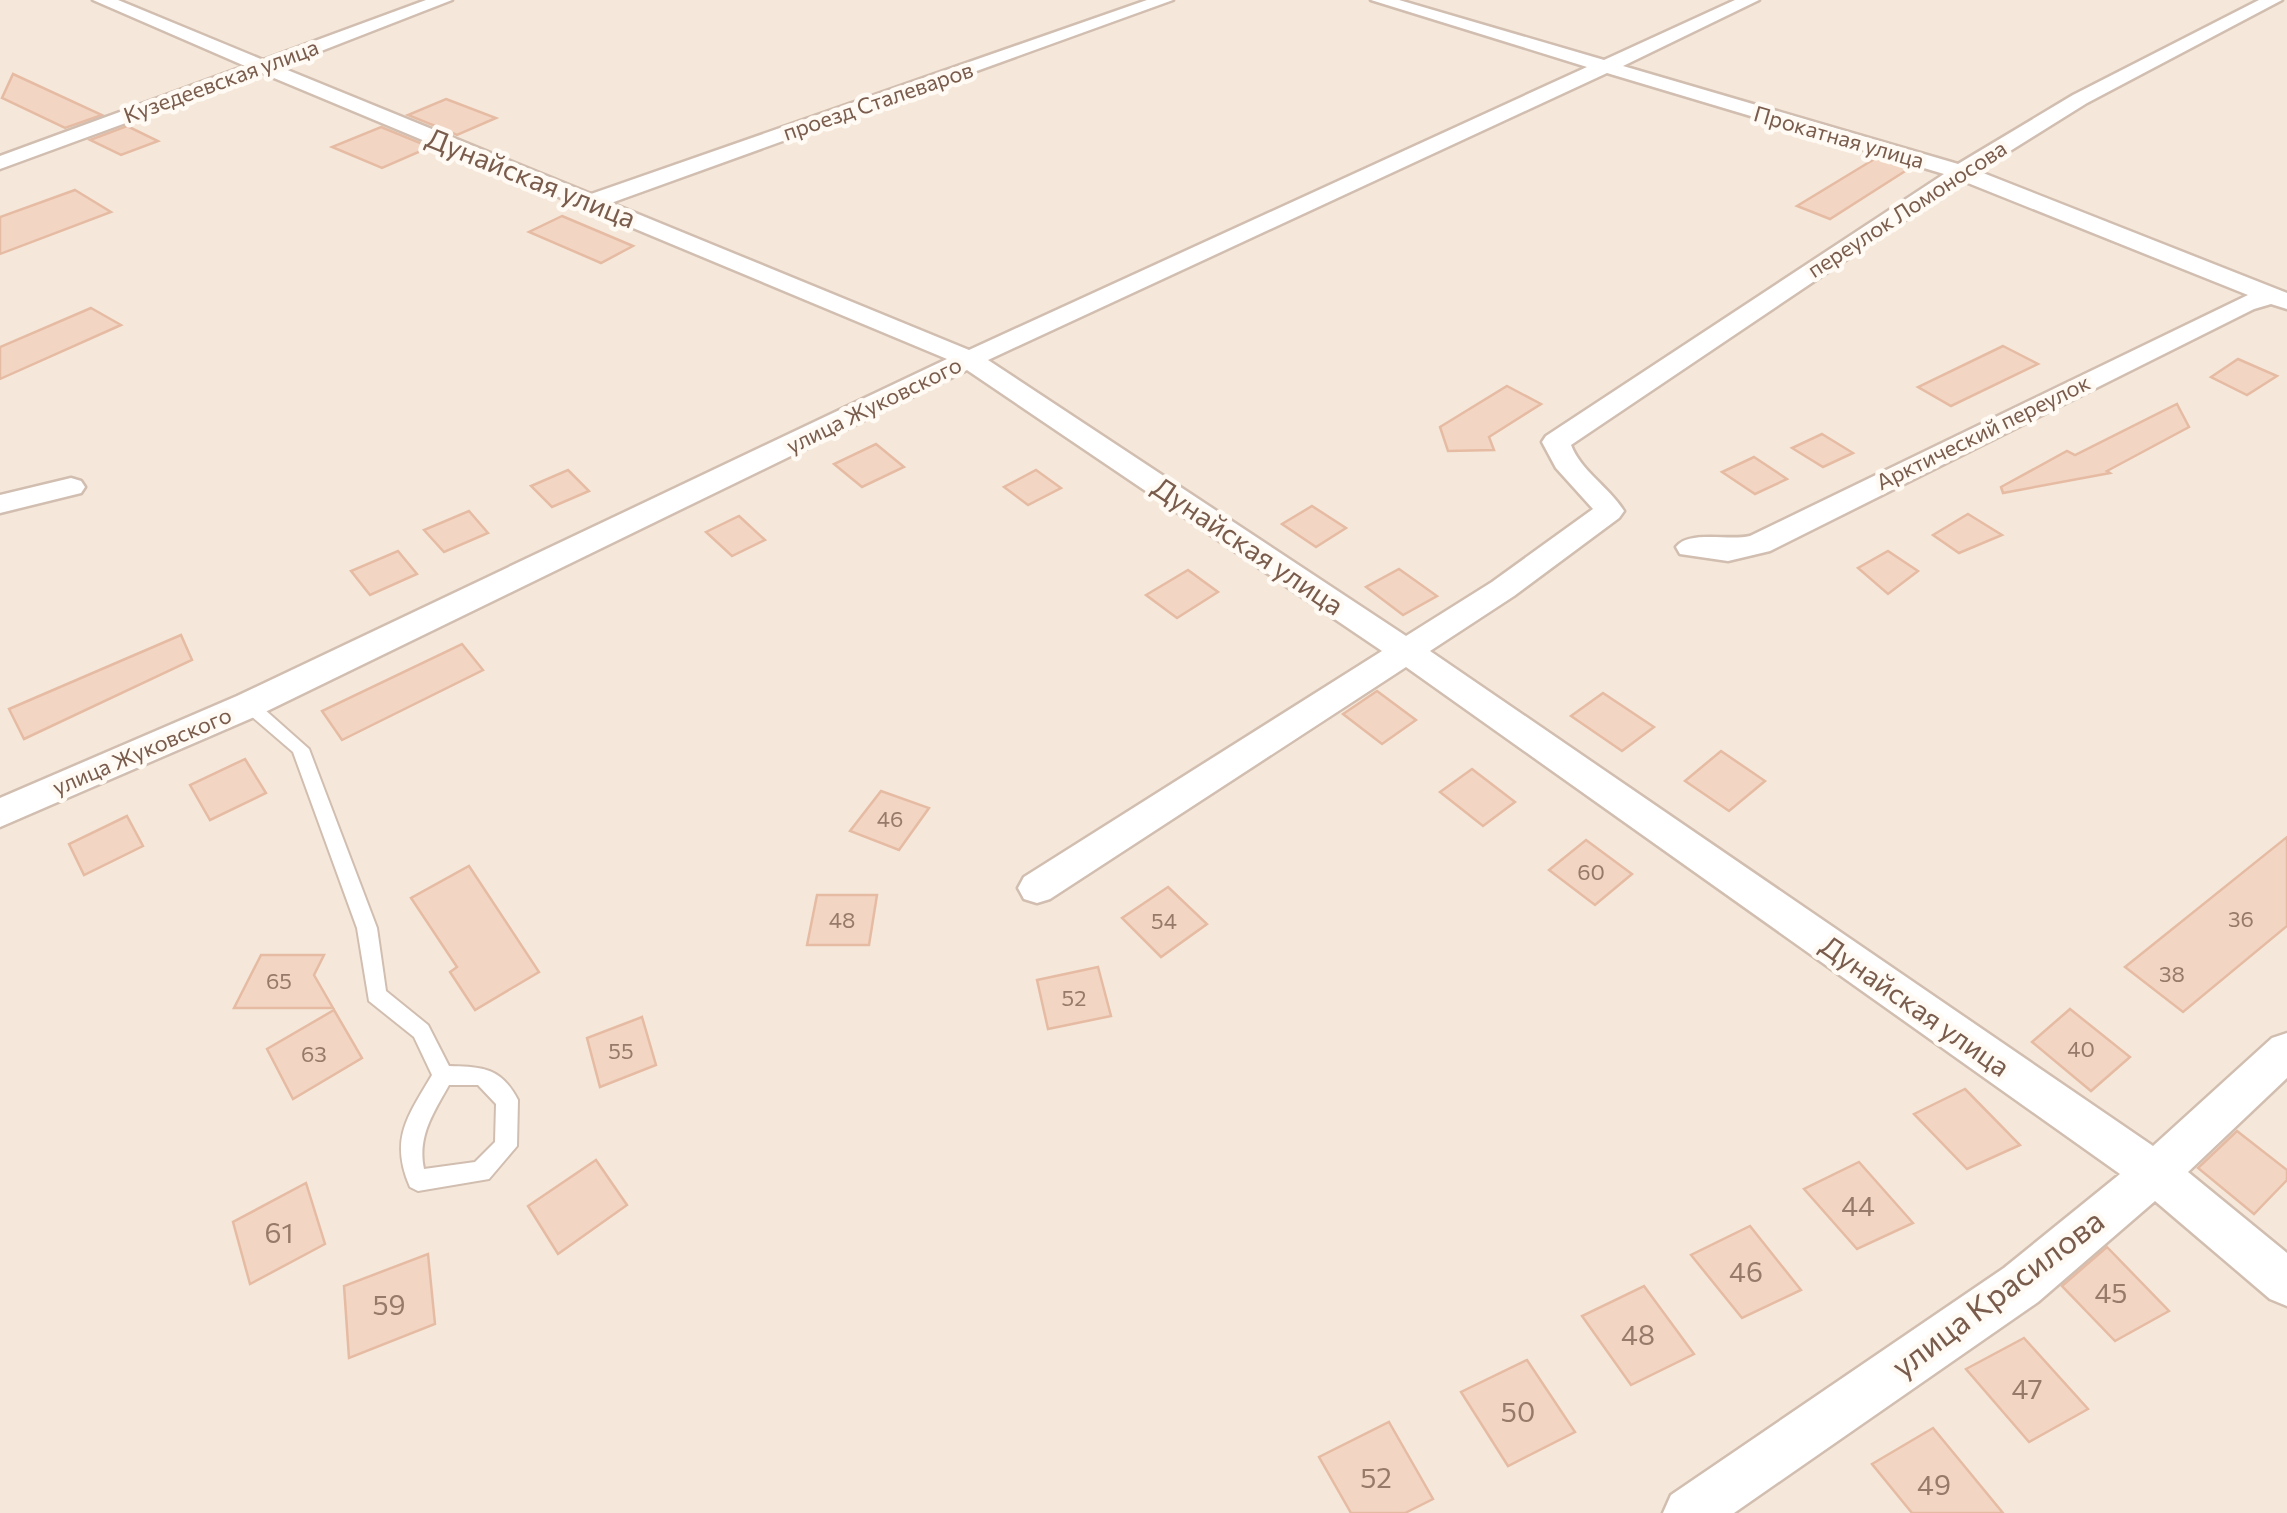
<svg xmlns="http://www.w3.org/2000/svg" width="2287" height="1513" viewBox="0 0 2287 1513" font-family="Commissioner,sans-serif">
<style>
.residential{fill:#f5e8da}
.building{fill:#f3d5c3;stroke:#e6bba3;stroke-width:2.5}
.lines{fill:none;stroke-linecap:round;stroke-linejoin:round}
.service-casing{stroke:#d1beb0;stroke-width:4}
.minor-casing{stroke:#d1beb0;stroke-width:5}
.service{fill:#fff;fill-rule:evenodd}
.minor{fill:#fff;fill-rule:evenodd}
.labels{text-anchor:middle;stroke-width:9;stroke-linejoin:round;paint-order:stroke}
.far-street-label{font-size:22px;fill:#7a5c4d;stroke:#fffaf3}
.number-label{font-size:22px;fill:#987a6a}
.street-label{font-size:28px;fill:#7a5c4d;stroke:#fffaf3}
.near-number-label{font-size:28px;fill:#987a6a}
.near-street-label{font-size:32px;fill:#7a5c4d;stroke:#fffaf3}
</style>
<rect width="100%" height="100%" fill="#fdf6ec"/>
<rect class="residential" x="0" y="0" width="2287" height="1513"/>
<g class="building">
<polygon points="13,74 102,115 65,128 2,98"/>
<polygon points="446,99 496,118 457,135 408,115"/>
<polygon points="127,126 158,141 121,155 90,140"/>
<polygon points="381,127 430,147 382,168 332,147"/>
<polygon points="1876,158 1910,168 1830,219 1797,206"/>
<polygon points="75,190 111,212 0,254 0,217"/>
<polygon points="562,216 633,246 601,263 529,232"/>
<polygon points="91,308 121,325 0,379 0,347"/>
<polygon points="2003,346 2038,364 1951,406 1918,387"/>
<polygon points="2238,359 2277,376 2247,395 2211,377"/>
<polygon points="1507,386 1541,404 1489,437 1494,450 1448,451 1440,427"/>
<polygon points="2177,404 2189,427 2107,471 2110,473 2003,493 2001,487 2067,451 2075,455"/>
<polygon points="1822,434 1853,453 1823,467 1792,448"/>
<polygon points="876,444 904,467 862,487 834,464"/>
<polygon points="1754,457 1787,479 1755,494 1722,472"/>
<polygon points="568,470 589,491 552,507 531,486"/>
<polygon points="1036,470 1061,488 1028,505 1004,487"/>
<polygon points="1312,506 1346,528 1316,547 1282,524"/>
<polygon points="469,511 488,533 444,552 424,530"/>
<polygon points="1968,514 2002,535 1959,553 1933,535"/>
<polygon points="739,516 765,540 732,556 706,532"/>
<polygon points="398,551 417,574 370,595 351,571"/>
<polygon points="1888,551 1918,571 1888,594 1858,568"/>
<polygon points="1399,569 1437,596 1403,615 1366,587"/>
<polygon points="1188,570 1218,592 1177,618 1146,595"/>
<polygon points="181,635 192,660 24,739 9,709"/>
<polygon points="462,644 483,670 342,740 322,711"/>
<polygon points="1377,691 1416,720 1382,744 1343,714"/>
<polygon points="1603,693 1654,727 1622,751 1571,716"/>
<polygon points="1721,751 1765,781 1729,811 1685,781"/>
<polygon points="245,759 266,793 210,820 190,785"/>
<polygon points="1472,769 1515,802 1483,826 1440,792"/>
<polygon points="881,791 929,808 899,850 850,831"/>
<polygon points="127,816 143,846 84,875 69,844"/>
<polygon points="2287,837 2287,926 2183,1012 2125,967"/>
<polygon points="1586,840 1632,874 1595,905 1549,870"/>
<polygon points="469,866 539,972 475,1010 450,972 457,967 411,898"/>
<polygon points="1168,887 1207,924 1161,957 1122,918"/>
<polygon points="817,895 877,895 869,945 807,945"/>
<polygon points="261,955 324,955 314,975 333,1008 234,1008"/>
<polygon points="1098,967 1111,1016 1048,1029 1037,980"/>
<polygon points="2070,1009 2130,1057 2091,1091 2032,1042"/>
<polygon points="334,1010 362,1058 293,1099 267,1049"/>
<polygon points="642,1017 656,1065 600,1087 587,1038"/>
<polygon points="1965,1089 2020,1145 1967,1169 1914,1114"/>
<polygon points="2237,1131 2287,1170 2287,1180 2254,1214 2198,1168"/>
<polygon points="596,1160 627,1205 558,1254 528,1206"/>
<polygon points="1859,1162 1913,1223 1857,1249 1804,1189"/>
<polygon points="306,1183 325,1244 250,1284 233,1222"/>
<polygon points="1750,1226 1801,1290 1742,1318 1691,1255"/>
<polygon points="2107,1247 2169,1311 2115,1341 2062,1286"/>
<polygon points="428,1254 435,1324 349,1358 344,1286"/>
<polygon points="1644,1286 1694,1354 1631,1385 1582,1316"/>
<polygon points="2024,1338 2088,1409 2029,1442 1966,1369"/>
<polygon points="1527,1360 1575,1432 1508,1466 1461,1392"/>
<polygon points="1389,1422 1433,1499 1405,1513 1351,1513 1319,1457"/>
<polygon points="1933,1428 2003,1513 1912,1513 1872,1464"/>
</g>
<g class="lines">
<defs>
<path id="service" d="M249,699L255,701L309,749L377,928L386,991L428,1025L449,1066C482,1067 501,1067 518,1100L517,1146L489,1179L418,1191L410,1187C389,1139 408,1116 432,1075L414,1037L369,1001L357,928L293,752L243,709L241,705L243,701ZM449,1085H478L496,1104L495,1142L475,1162L424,1169C417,1136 434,1112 449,1085Z"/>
<g id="minor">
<path d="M93,0H118L263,60L426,0H452L280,67L591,194L1147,0H1173L611,203L969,350L1587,67L1371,0H1399L1604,60L1735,0H1759L1623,66L1958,164L2073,95L2259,0H2282L2087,103L1978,171L2282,291L2287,293V309L2271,304L2254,309L1770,551L1728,561L1680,554L1676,547C1688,530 1729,541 1750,536L2248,295L1963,181L1571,445C1581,471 1609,487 1624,511L1619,518L1514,596L1430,651L2153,1146L2272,1038L2287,1033V1078L2188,1172L2287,1253V1306L2270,1299L2155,1201L2038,1302L1734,1513H1663L1671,1495L2004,1268L2120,1174L1406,667L1050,899L1037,903L1024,899L1018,888L1024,877L1382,651L967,370L261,714L0,827V798L237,696L947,359L262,73L0,169V156L245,66ZM1607,73L1944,174L1546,436L1542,442L1556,468L1593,509L1492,582L1406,636L988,360Z"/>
<polygon points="71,478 81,481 85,487 81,493 0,513 0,495"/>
</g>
</defs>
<use href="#service" class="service-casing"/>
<use href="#minor" class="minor-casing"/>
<use href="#service" class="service"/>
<use href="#minor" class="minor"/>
</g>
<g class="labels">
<g class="far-street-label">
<text transform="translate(221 81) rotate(-20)" y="8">Кузедеевская улица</text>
<text transform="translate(878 101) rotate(-19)" y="8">проезд Сталеваров</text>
<text transform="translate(1839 137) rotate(16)" y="8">Прокатная улица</text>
<text transform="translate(1907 209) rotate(-33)" y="8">переулок Ломоносова</text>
<text transform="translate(874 405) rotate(-26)" y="8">улица Жуковского</text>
<text transform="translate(1983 432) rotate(-26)" y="8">Арктический переулок</text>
<text transform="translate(142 751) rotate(-23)" y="8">улица Жуковского</text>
</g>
<g class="number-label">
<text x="890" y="827">46</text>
<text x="1591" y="880">60</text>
<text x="2241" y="927">36</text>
<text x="842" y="928">48</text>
<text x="1164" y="929">54</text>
<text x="2172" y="982">38</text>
<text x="279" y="989">65</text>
<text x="1074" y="1006">52</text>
<text x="2081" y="1057">40</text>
<text x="621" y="1059">55</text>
<text x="314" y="1062">63</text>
</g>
<g class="street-label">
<text transform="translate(531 178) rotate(22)" y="10">Дунайская улица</text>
<text transform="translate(1248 546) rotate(34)" y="10">Дунайская улица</text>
<text transform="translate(1915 1006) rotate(35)" y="10">Дунайская улица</text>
</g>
<g class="near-number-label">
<text x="1858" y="1216">44</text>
<text x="279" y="1243">61</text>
<text x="1746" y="1282">46</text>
<text x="2111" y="1303">45</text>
<text x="389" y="1315">59</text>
<text x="1638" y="1345">48</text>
<text x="2027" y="1399">47</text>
<text x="1518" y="1422">50</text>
<text x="1376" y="1488">52</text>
<text x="1934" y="1495">49</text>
</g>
<g class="near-street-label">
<text transform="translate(1998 1294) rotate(-37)" y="11">улица Красилова</text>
</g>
</g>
</svg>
